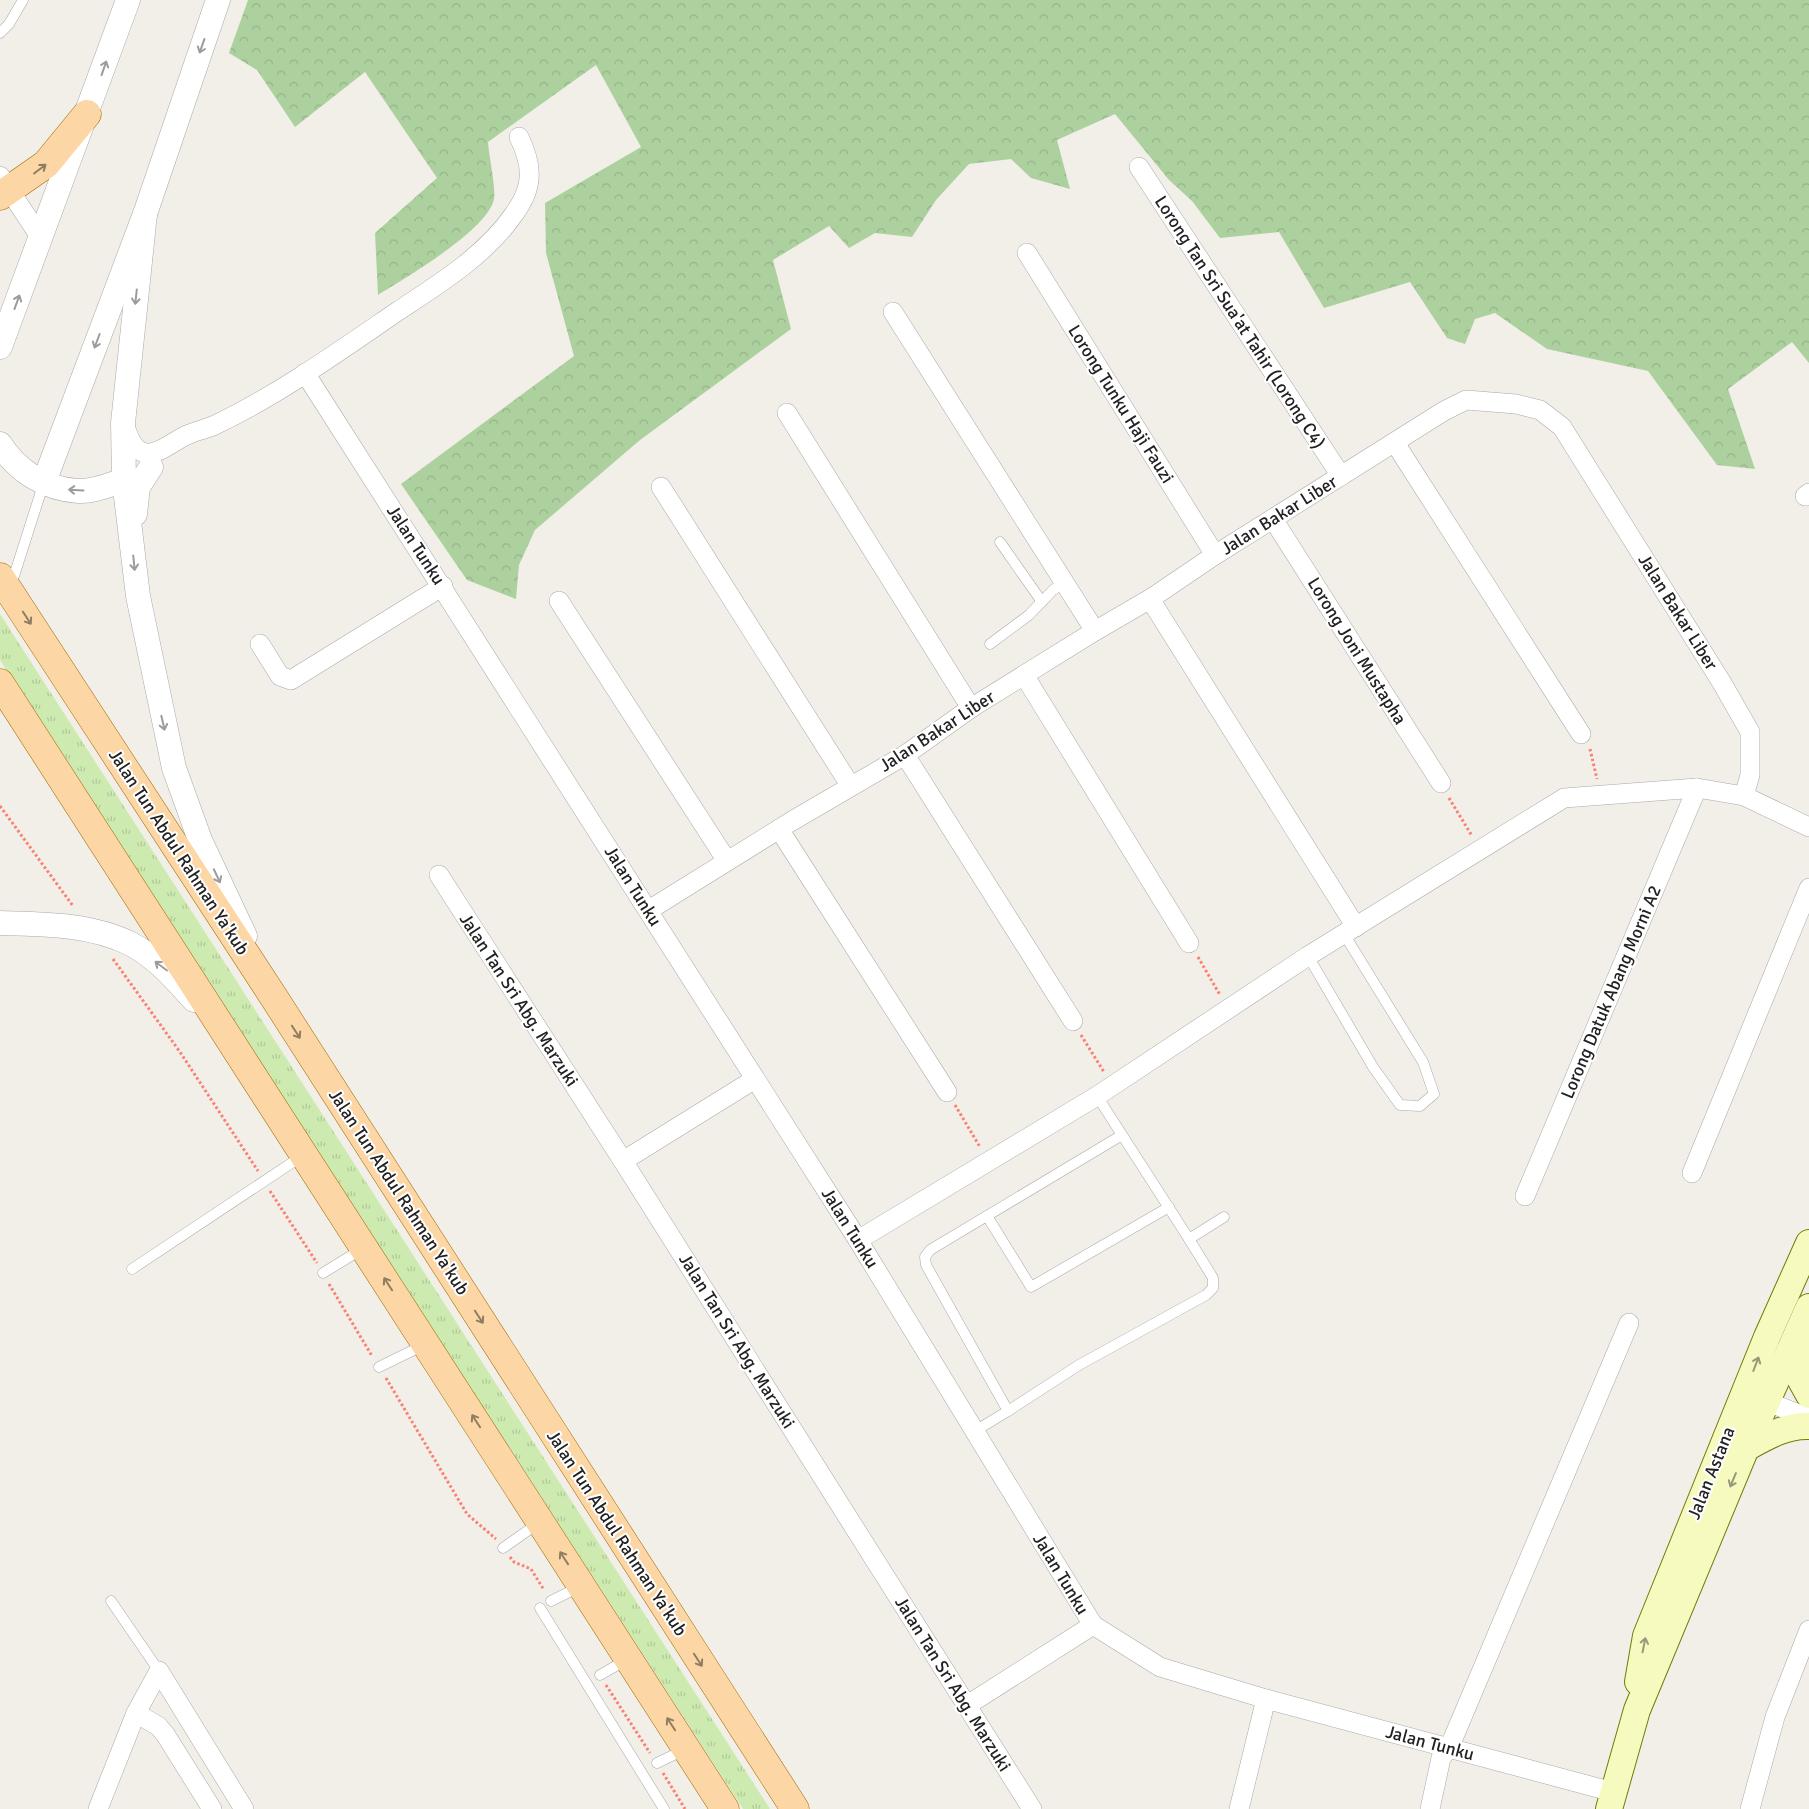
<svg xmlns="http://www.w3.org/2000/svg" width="1809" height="1809" viewBox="0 0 1809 1809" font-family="Signika,sans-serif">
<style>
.grass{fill:url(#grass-tufts)}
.forest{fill:url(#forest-crowns)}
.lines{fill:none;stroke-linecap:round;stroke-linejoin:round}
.service-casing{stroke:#a9a9a9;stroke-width:11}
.minor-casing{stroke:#a9a9a9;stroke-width:20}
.tertiary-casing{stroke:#a9a9a9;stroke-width:25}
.secondary-casing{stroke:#707d05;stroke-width:28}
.primary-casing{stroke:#a06b00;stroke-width:29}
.path{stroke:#fa8072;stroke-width:3;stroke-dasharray:2.5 2.5;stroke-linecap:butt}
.service{stroke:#fff;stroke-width:10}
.minor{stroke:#fff;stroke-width:19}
.tertiary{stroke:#fff;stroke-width:24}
.secondary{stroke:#f7fabf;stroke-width:26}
.primary{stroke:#fcd6a4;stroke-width:28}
.oneway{stroke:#9c9c9c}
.oneway2{stroke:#8f7c63}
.oneway3{stroke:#979978}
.labels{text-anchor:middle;stroke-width:4;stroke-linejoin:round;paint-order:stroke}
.street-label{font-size:18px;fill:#222;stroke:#fff}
</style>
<defs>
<pattern id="grass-tufts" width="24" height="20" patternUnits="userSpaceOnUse" patternTransform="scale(1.25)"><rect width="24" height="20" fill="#cdebb0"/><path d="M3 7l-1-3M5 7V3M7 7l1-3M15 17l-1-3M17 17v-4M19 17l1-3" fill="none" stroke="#b0c997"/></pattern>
<pattern id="forest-crowns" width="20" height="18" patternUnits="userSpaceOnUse" patternTransform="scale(1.25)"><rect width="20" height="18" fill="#add19e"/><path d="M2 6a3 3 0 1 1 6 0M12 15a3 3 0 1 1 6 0" fill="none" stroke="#95b388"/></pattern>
</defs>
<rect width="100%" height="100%" fill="#f2efe9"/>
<polygon class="grass" points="0,614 770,1809 743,1809 0,660"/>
<path class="forest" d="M248,0H1809V363L1792,342L1728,389L1755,469L1717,465L1648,371L1547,349L1495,313L1475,319L1465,344L1447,338L1410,282L1324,308L1279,232L1220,238L1192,201L1169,180L1115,114L1057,140L1070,189L1031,178L1011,159L969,164L936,200L912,237L875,233L849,248L829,226L773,260L791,329L640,440L535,530L519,565L516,599L467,580L401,484L574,356L546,253L545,203L641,147L596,65L488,142C489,156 496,188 494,199C488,230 405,278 378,295L375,233L437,178L365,72L295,127L257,70L229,53Z"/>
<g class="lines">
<defs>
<g id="service">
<polyline points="0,33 9,24 23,0"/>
<polyline points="1000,542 1042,602"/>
<polyline points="14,576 44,482"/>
<polyline points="990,644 1029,615 1053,590 1065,582"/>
<polyline points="1308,956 1373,1067 1400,1105 1420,1106 1434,1094 1423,1062 1344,934"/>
<polyline points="1097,1096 1189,1239 1213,1278 1213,1288 1206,1295 1079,1365 1008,1411 926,1265 925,1257 930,1250 1122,1135"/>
<polyline points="987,1216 1031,1287 1169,1207"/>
<polyline points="1189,1239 1224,1217"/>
<polyline points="132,1269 302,1156"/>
<polyline points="323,1273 362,1249"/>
<polyline points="379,1367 426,1344"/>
<polyline points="975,1431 1008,1411"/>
<polyline points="503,1548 540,1522"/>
<polyline points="111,1601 159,1671"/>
<polyline points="551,1601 581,1586"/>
<polyline points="540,1608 664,1809"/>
<polyline points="600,1675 628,1659"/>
<polyline points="657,1763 686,1749"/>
</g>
<g id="minor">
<polyline points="1139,167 1341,476"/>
<polyline points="0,176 41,238"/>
<polyline points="1027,253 1215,555"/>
<polyline points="893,312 1095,631"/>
<polyline points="305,373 858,1240 1093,1625 1160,1667 1266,1699 1613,1792"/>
<polyline points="787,413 971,708"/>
<path d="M124,424C128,434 132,451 146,453C159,455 175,440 187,435C196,431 206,429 215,425C278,395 341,350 398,311C439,284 486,255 514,214C534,187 533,166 519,137"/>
<polyline points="1395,443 1581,734"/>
<polyline points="661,487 850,785"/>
<polyline points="1805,496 1809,493"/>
<polyline points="1273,519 1441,783"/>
<polyline points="1150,599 1356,927"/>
<polyline points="559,601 727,861"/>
<polyline points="260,644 280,676 291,680 443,586"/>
<polyline points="1024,675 1189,943"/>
<polyline points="905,755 1073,1021"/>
<polyline points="779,829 947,1092"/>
<polyline points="439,875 623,1161 1032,1809"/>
<polyline points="649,910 792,821 905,755 971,708 1095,631 1150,599 1215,555 1444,411 1466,400 1516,404 1540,410 1562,427 1722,683 1750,732 1750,775 1744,796"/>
<polyline points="623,1161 755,1079"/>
<polyline points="1692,1173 1809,888"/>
<polyline points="1525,1196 1697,788"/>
<polyline points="858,1240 1097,1096 1308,956 1564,798 1697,788 1744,796 1809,827"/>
<polyline points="1755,1397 1809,1418"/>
<polyline points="966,1706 1093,1625"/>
<polyline points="136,1713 158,1726 165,1734 212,1809"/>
<polyline points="98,1809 136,1713 159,1671 244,1809"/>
<polyline points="1239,1809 1266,1699"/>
<polyline points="1430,1809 1441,1758 1449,1748 1629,1323"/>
<polyline points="1750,1809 1775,1717 1809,1630"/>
</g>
<g id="tertiary">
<polyline points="145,214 123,423 124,480 138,596 174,768 200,840 245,936"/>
<polyline points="0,347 128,0"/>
<path d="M0,444C17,471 45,489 78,491C93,492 109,485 124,480"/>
<polyline points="44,482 145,214 218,0"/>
<polyline points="135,514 138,487 151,467"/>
<path d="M0,923C43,924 92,924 131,944C156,957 176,980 194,1000"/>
</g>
<g id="secondary">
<polyline points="1798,1340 1799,1377 1809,1395"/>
<path d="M1746,1448C1766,1437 1786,1425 1809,1426"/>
<polyline points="1638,1682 1646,1636 1767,1337 1809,1243"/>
<polyline points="1609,1809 1637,1710 1746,1448 1809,1307"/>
</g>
<g id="primary">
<polyline points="0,196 46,164 87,114"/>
<polyline points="0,577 273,996 795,1809"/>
<polyline points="0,683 725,1809"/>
</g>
</defs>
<use href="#service" class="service-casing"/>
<use href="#minor" class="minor-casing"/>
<use href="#tertiary" class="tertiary-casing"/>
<use href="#secondary" class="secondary-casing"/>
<use href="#primary" class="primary-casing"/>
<g class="path">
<polyline points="1590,749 1597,779"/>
<polyline points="1449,798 1472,836"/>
<polyline points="0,806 73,906"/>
<polyline points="1198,957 1220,995"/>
<polyline points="113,959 180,1052 258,1171"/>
<polyline points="1081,1035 1104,1072"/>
<polyline points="955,1105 980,1147"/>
<polyline points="270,1191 317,1263"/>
<polyline points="329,1284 372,1356"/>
<polyline points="386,1378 467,1514 496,1539"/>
<polyline points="510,1557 514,1562 531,1569 544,1590"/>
<polyline points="606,1685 650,1753"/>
<polyline points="663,1773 685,1809"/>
</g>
<use href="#service" class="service"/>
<use href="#minor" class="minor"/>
<use href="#tertiary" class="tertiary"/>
<use href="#secondary" class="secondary"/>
<use href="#primary" class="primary"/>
</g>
<defs><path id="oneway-shaft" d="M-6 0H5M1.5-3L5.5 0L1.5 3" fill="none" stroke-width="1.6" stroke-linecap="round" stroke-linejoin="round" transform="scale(1.25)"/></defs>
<g class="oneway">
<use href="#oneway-shaft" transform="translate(202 46) rotate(109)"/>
<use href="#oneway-shaft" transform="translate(104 68) rotate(-71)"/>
<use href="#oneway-shaft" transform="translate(136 297) rotate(96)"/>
<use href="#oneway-shaft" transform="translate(17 302) rotate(-70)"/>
<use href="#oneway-shaft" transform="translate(97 341) rotate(111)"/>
<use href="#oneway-shaft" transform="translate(76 490) rotate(-177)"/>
<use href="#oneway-shaft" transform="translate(134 563) rotate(84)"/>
<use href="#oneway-shaft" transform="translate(163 723) rotate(77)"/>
<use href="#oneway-shaft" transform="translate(217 876) rotate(65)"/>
<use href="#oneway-shaft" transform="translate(161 966) rotate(-143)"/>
</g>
<g class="oneway2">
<use href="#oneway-shaft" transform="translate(40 169) rotate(-37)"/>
<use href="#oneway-shaft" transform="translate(27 618) rotate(57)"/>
<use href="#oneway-shaft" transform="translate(296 1032) rotate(57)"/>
<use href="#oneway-shaft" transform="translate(388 1284) rotate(-123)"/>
<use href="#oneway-shaft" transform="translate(479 1317) rotate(57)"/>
<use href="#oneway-shaft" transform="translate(476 1421) rotate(-123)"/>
<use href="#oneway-shaft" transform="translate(564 1558) rotate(-123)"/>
<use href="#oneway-shaft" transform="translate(698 1660) rotate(57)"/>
<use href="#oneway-shaft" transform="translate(671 1724) rotate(-123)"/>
</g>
<g class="oneway3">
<use href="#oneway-shaft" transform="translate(1756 1364) rotate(-69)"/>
<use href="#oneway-shaft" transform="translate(1733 1480) rotate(113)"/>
<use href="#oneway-shaft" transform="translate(1644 1645) rotate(-79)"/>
</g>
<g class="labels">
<g class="street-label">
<text transform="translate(1240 322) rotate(57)" y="6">Lorong Tan Sri Sua'at Tahir (Lorong C4)</text>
<text transform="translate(1121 404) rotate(58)" y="6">Lorong Tunku Haji Fauzi</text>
<text transform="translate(1279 515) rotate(-32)" y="6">Jalan Bakar Liber</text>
<text transform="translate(416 545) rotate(57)" y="6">Jalan Tunku</text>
<text transform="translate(1678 612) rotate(58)" y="6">Jalan Bakar Liber</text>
<text transform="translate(1357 651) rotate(58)" y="6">Lorong Joni Mustapha</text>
<text transform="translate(937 731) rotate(-33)" y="6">Jalan Bakar Liber</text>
<text transform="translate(179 852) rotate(57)" y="6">Jalan Tun Abdul Rahman Ya'kub</text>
<text transform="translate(633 886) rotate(58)" y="6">Jalan Tunku</text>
<text transform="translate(1611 992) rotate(-67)" y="6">Lorong Datuk Abang Morni A2</text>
<text transform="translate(519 1000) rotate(57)" y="6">Jalan Tan Sri Abg. Marzuki</text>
<text transform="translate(399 1192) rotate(57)" y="6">Jalan Tun Abdul Rahman Ya'kub</text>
<text transform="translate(850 1228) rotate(58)" y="6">Jalan Tunku</text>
<text transform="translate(737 1341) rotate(58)" y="6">Jalan Tan Sri Abg. Marzuki</text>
<text transform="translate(1711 1473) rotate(-68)" y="6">Jalan Astana</text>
<text transform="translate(617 1533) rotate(57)" y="6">Jalan Tun Abdul Rahman Ya'kub</text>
<text transform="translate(1061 1574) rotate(59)" y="6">Jalan Tunku</text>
<text transform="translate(953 1684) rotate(58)" y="6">Jalan Tan Sri Abg. Marzuki</text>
<text transform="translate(1430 1743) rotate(15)" y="6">Jalan Tunku</text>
</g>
</g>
</svg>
